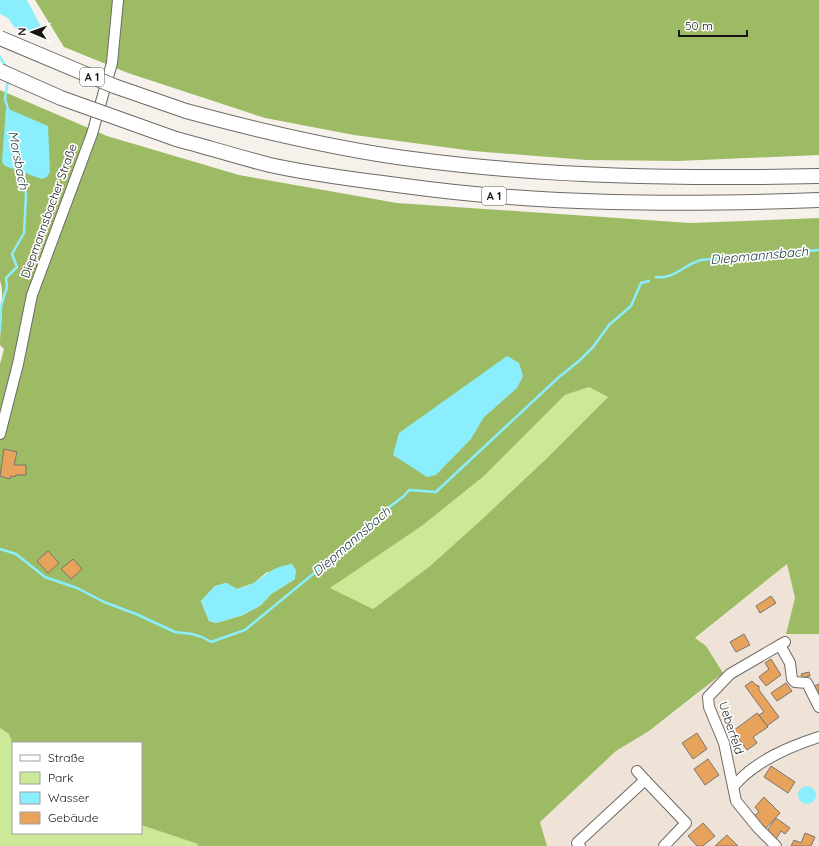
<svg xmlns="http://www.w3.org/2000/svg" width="819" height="846" viewBox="0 0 819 846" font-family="Quicksand,sans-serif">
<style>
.built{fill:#efe3d8}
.green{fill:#cbe996}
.forest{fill:#9dbb64;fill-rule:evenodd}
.water{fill:#8aeefc}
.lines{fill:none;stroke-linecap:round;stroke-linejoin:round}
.stream{stroke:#8aeefc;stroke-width:2.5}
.building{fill:#e7a35c;stroke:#797470}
.minor-casing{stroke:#6f6a66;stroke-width:12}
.highway-casing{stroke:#6f6a66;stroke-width:16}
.minor{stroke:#fff;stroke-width:10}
.highway{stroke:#fff;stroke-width:14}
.highway-bridge-casing{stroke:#6f6a66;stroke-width:16;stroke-linecap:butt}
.highway-bridge{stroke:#fff;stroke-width:14}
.labels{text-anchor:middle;stroke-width:3.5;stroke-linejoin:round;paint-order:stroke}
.shield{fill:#fff;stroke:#5d5b5a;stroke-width:1}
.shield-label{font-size:11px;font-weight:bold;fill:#171514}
.street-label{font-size:12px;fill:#171514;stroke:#fff}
.water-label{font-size:13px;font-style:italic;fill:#243b3f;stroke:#fff}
</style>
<rect width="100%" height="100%" fill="#f7f1ec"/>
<polygon class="built" points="787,564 795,598 786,633 819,634 819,846 547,846 540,822 616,751 649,731 703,690 695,639"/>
<g class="green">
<polygon points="589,387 608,397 546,459 479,522 430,566 373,609 329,588 423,525 484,476 565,395"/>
<polygon points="0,728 9,734 13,745 13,833 141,833 141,825 198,844 197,846 0,846"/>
</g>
<g class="forest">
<polygon points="35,0 819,0 819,155 678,161 587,160 473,151 354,135 265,118 128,73 64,47"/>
<path d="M0,90L107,136L239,175L397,203L690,223L819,218V634H786L795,598L787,564L695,638L706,646L723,673L649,731L616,751L540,822L547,846H197L198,844L141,825V743H13V745L9,734L0,728V364L4,349L0,345C0,329 5,293 0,281ZM523,376L516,388L484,417ZM589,387L608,397L546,459L479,522L430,566L373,609L330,588L423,525L484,476L565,395ZM267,572L295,579L271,594L261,605L243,615L216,623L209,621L201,601L215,586L226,583L237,589L254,583Z"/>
</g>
<g class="water">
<polygon points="0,0 27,0 49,42 14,27 8,18 0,14"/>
<polygon points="6,108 48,126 50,172 47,177 42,179 5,166 2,162"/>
<polygon points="507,356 519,363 523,376 517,388 484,417 471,439 436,475 427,477 393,455 399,433"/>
<path d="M292,564L296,570L295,579L271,594L261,605L243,615L216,623L209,621L201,601L215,586L226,583L237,589C243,587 250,586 255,582C270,572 273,567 292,564Z"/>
<circle cx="807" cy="795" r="9"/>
</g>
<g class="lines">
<g class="stream">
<polyline points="0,57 6,67"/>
<polyline points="8,79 5,99 9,112"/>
<path d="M656,277C673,280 685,264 701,260L819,250"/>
<polyline points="0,330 1,306 7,287 6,278 17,267 12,254 24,233 26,196 24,171"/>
<polyline points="0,549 16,554 45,577 77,588 104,602 136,614 175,632 192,634 202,637 211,642 245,630 335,556 379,515 404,496 409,490 436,492 439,489 559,377 579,361 593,347 609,325 631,306 641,283 649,281"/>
</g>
</g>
<g class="building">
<polygon points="4,449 17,452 14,465 26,465 26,475 16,475 15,477 11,476 10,479 0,476"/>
<polygon points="48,551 59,563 48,573 37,561"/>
<polygon points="73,559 82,569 71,579 61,569"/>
<polygon points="771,596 776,603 760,613 756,606"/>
<polygon points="744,634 750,645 736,652 730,642"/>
<polygon points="771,659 781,675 766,686 759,677 769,669 765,663"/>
<polygon points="809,672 810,676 803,678 801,674"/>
<polygon points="752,681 756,685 759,686 759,690 779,717 767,726 759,715 764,712 745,686"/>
<polygon points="786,683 792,691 777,701 771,693"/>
<polygon points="819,684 819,697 813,687"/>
<polygon points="757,713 768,727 753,737 757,743 747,750 733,731"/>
<polygon points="697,733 707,749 693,759 682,743"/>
<polygon points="708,759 719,775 705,785 694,769"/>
<polygon points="771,766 795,782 788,793 764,777"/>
<polygon points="764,797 780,813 766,828 754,816 759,812 755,807"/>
<polygon points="776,818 790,828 785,834 781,831 776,839 766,832"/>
<polygon points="703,823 715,836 703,846 697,846 688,836"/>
<polygon points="805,833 815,837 811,846 791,846 794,840 801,843"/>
<polygon points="727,835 738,846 715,846"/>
</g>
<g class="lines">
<defs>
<g id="minor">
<polyline points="0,434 18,364 32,295 92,134 112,63 118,0"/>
<polyline points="780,645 790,663 792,679 795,682 807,683 819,707"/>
<polyline points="637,771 645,780"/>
<path d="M734,786C755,761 788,747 819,737"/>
<polyline points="580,846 577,843 645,780 686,823 664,846"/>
<polyline points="776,846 758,828 736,801 724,743 709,707 708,697 730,674 785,642"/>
</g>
<g id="highway">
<path d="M186,111C260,131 335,149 412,159C547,177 683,179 819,176"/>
<path d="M176,139C207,147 238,157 270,165C315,175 360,180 405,186C542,205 681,205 819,200"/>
</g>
</defs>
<use href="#minor" class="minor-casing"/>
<use href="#highway" class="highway-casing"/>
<use href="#minor" class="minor"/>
<use href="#highway" class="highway"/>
<defs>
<g id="highway-bridge">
<polyline points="0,38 114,86 186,111"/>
<polyline points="0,71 61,98 176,139"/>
</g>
</defs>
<use href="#highway-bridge" class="highway-bridge-casing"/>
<use href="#highway-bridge" class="highway-bridge"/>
</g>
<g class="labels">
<g class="shield">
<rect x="80" y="68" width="24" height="18" rx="3"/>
<rect x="482" y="187" width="24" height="18" rx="3"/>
</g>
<g class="shield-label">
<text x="92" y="81">A 1</text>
<text x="494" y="200">A 1</text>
</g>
<g class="street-label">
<text transform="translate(49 211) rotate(-70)" y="4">Diepmannsbacher Straße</text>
<text transform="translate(731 728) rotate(72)" y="4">Ueberfeld</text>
</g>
<g class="water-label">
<text transform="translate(19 160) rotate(79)" y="5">Morsbach</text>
<text transform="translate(759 255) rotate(-5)" y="5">Diepmannsbach</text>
<text transform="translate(351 541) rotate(-41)" y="5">Diepmannsbach</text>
</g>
</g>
<rect x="12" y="742" width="130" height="92" fill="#ffffff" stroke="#a2a1a1"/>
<rect x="20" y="755" width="20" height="6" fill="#ffffff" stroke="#a2a1a1"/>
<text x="48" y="762" font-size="12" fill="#171514">Straße</text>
<rect x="20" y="772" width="20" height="12" fill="#cbe996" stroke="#a2a1a1"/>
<text x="48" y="782" font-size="12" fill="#171514">Park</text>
<rect x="20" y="792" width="20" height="12" fill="#8aeefc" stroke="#a2a1a1"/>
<text x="48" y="802" font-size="12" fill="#171514">Wasser</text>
<rect x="20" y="812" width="20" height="12" fill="#e7a35c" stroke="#a2a1a1"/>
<text x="48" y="822" font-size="12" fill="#171514">Gebäude</text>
<g transform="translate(32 32) rotate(272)" stroke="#ffffff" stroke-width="3" paint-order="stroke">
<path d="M0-3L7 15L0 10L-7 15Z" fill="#171514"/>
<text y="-6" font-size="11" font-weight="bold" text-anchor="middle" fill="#171514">N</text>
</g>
<path d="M679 30v6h68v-6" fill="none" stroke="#171514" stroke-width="2"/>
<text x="685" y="30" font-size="12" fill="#171514" stroke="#ffffff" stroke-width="3" paint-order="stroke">50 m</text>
</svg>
